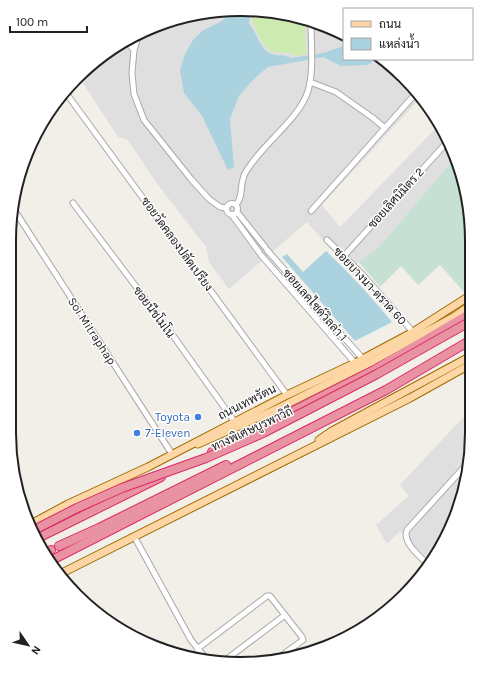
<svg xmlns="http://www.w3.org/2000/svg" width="481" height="673" viewBox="0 0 481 673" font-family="Karla,Sarabun,sans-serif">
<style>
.residential{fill:#e0dfdf}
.grass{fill:#cdebb0}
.wetland{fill:#c6e0d4}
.water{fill:#aad3df}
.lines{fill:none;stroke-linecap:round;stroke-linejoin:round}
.minor-casing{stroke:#a9a9a9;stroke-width:7}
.major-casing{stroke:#a06b00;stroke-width:9}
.highway-casing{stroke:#dc2a67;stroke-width:10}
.minor{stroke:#fff;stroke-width:5}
.major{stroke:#fcd6a4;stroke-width:7}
.highway{stroke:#e892a2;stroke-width:8}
.highway-bridge-casing{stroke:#dc2a67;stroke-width:10;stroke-linecap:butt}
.highway-bridge{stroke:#e892a2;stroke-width:8}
.shop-dot{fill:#3f7fe0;stroke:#fff;stroke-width:1.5}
.labels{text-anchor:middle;stroke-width:3;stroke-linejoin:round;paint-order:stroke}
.street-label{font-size:12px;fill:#222;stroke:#fff}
.shop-label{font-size:12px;fill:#366cbe;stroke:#fff;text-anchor:end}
.rim{fill:none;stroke:#222;stroke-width:2}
</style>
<rect width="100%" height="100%" fill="#f2efe9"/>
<g class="residential">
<polygon points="256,10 343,33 344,59 377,59 415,88 421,97 322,205 340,227 439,125 448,138 454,159 379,247 359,262 353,268 325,243 307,222 229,289 209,262 206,247 158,185 128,140 118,137 79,77 88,66 166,21"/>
<polygon points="471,409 472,447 448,535 429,560 400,531 387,544 376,525 409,496 400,485"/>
</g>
<path class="grass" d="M257,10L300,21L305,24L306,54L296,56C286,50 283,55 274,52C262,48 257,31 252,20Z"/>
<polygon class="wetland" points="454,159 470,210 470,287 464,292 440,265 418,285 401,266 380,287 359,262 379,247"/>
<g class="water">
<path d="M251,10L249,23C257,33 259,49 272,54C279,57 282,53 291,58L323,53L344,46V59H377L368,65L341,66L323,57L268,67L254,79L239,96L230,119L234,167L228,170L202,116L184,93L180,70L185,54L193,40L202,31L222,21L234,12Z"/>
<path d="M326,251C350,274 372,297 392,322L355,341L282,257L287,254L303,272Z"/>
</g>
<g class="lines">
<defs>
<g id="minor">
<polyline points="138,37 134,50 132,73 134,94 144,120 191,179 209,199 220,207 227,208"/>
<polyline points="128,43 134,50"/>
<polyline points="310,82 336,92 373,118 385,128"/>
<polyline points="66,93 287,395"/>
<polyline points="73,203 174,337 234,421"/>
<circle cx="232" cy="209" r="5.5"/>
<path d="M236,205C243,197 240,188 243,179C244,173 248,168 252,163C267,141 300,117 308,91C314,71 311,46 311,24"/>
<polyline points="13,208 172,454"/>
<polyline points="311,211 417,92"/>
<polyline points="237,212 265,247"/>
<polyline points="232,215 259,252"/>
<polyline points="327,240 362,274 413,332"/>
<polyline points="267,250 363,359"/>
<polyline points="261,255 355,363"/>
<polyline points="344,256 449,140"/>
<polyline points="135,538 191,640 208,661"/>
<path d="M426,563C419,555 402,542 407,530L467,464"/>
<polyline points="197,649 267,596 270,596 302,637 303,640 274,661"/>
<polyline points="223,662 285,615"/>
</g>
<g id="major">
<polyline points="319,440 332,431 471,356"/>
<polyline points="198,444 277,409 373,361 455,316 471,305"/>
<polyline points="31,524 68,504 148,467 287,395 355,363 413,332 471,295"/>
<polyline points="60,574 410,398 471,364"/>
</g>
<g id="highway">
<polyline points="212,452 374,370 471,313"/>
<polyline points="38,538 161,477"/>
<polyline points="59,546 99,528 226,465"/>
<polyline points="44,553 51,550"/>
<polyline points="48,562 386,390 471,340"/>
</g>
</defs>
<use href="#minor" class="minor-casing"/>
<use href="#major" class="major-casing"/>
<use href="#highway" class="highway-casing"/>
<use href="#minor" class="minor"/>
<use href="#major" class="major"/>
<use href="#highway" class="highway"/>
<defs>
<polyline id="highway-bridge" points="34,530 77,508 122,488 206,458 263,433 377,374 471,321"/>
</defs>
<use href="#highway-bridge" class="highway-bridge-casing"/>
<use href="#highway-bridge" class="highway-bridge"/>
</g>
<g class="shop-dot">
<circle cx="198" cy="417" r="4"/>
<circle cx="137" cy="433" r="4"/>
</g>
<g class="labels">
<g class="street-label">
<text transform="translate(396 198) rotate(-48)" y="4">ซอยเลิศนิมิตร 2</text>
<text transform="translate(177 244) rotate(54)" y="4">ซอยวัดคลองปลัดเปรียง</text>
<text transform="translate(370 286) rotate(47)" y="4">ซอยบางนา-ตราด 60</text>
<text transform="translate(315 305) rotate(49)" y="4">ซอยเลคไซด์วิลล่า 1</text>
<text transform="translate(154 312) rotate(53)" y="4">ซอยนีชโมโน</text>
<text transform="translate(92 331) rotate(57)" y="4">Soi Mitraphap</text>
<text transform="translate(247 402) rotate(-27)" y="4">ถนนเทพรัตน</text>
<text transform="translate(252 429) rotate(-25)" y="4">ทางพิเศษบูรพาวิถี</text>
</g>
<g class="shop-label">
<text x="190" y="421">Toyota</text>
<text x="145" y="437" text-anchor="start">7-Eleven</text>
</g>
</g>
<path d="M0 0H481V673H0ZM240 16H241A224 224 0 0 1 465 240V433A224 224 0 0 1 241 657H240A224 224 0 0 1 16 433V240A224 224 0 0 1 240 16Z" fill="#fff" fill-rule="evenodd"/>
<path class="rim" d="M240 16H241A224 224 0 0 1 465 240V433A224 224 0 0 1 241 657H240A224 224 0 0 1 16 433V240A224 224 0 0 1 240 16Z"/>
<rect x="343" y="8" width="130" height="52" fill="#ffffff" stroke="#a7a7a7"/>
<rect x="351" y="21" width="20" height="6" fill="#fcd6a4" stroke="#a7a7a7"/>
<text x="379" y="28" font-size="12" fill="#222222">ถนน</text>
<rect x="351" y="38" width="20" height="12" fill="#aad3df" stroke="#a7a7a7"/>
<text x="379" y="48" font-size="12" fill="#222222">แหล่งน้ำ</text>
<g transform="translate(28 645) rotate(124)" stroke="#ffffff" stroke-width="3" paint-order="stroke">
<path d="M0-3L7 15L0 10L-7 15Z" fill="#222222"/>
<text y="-6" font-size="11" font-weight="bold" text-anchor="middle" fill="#222222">N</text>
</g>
<path d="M10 26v6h77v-6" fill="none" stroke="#222222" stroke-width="2"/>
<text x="16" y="26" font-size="12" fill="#222222" stroke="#ffffff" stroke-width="3" paint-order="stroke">100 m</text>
</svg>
